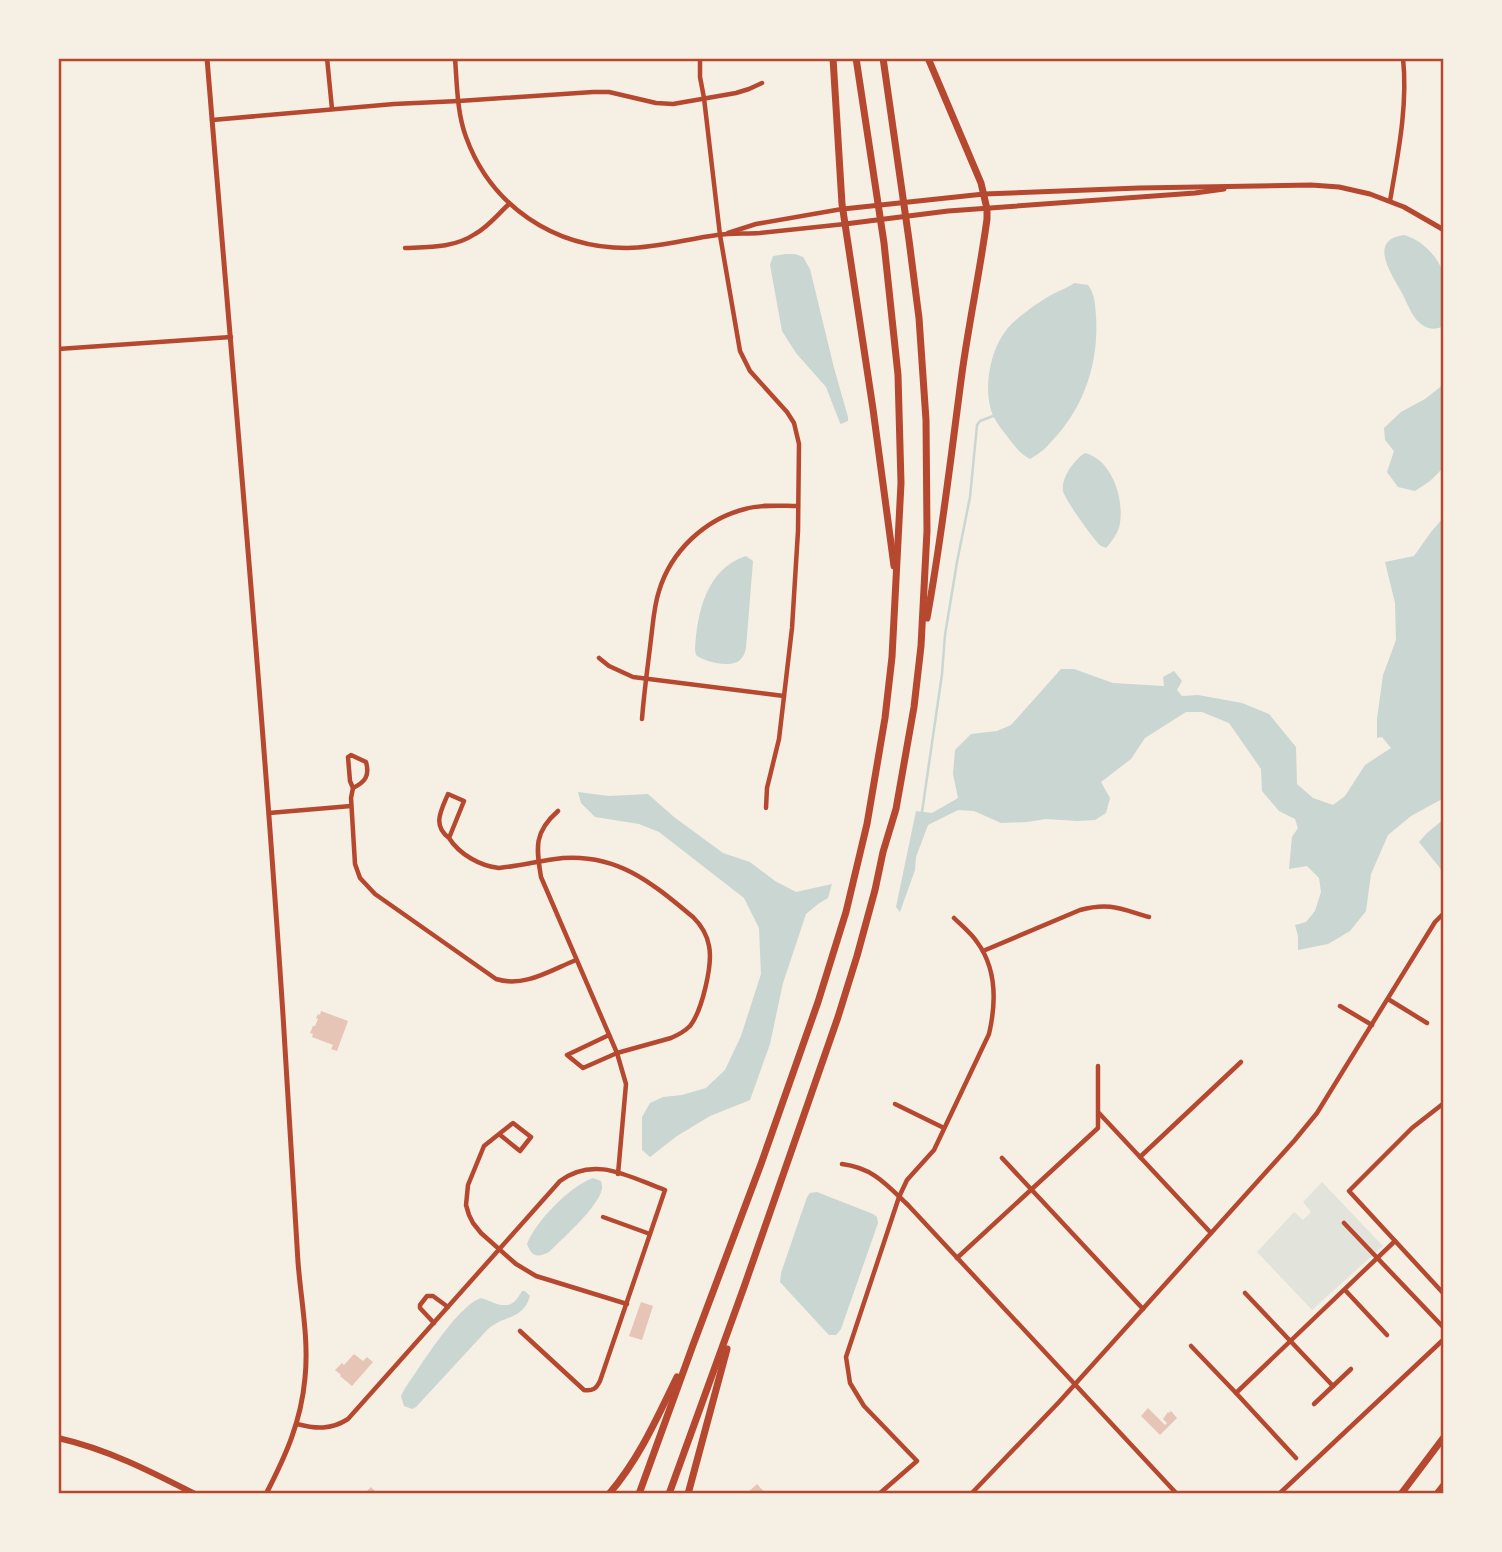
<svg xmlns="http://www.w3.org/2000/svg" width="1502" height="1552" viewBox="0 0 1502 1552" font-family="'Open Sans',sans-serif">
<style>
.green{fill:#e2e4dc}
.water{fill:#c9d6d2}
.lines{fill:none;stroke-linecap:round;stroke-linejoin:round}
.stream{stroke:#c9d6d2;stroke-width:2.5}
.building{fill:#e6c5b7}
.minor{stroke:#b5482f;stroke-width:4.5}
.tertiary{stroke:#b5482f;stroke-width:5}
.secondary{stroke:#b5482f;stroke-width:5}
.primary{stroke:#b5482f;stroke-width:6}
.motorway{stroke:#b5482f;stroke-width:7}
.neatline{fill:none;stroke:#b5482f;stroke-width:2.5}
</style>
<rect width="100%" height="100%" fill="#f6efe4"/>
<polygon class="green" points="1322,1182 1383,1246 1312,1310 1257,1252 1294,1212 1303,1220 1311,1212 1303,1202"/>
<g class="water">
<path d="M1404,235C1421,239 1440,258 1444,276C1447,289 1444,312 1444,326C1437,329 1431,330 1424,326C1413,320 1408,305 1403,295C1393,276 1366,240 1404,235Z"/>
<polygon points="786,254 795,254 803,257 810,269 834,368 848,417 848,421 841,424 840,423 826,387 796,353 782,331 770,265 773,256"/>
<path d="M1074,283L1088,285C1095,294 1095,305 1096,316C1099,363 1084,408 1051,442C1045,449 1039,454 1030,459C1022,455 1016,448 1010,440C1004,432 996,423 992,413C983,388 990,350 1007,329C1017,317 1041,300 1055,293C1062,289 1068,288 1074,283Z"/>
<polygon points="1444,384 1444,467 1430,481 1415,491 1398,487 1387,472 1394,451 1385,440 1384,428 1401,412 1425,399"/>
<path d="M1085,453C1112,460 1124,498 1120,523C1119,532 1112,541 1106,548C1105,547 1103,547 1101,546C1095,542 1064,498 1063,491C1061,478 1074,460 1085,453Z"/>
<polygon points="1444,517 1444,796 1442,799 1411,816 1388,835 1371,874 1366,911 1350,931 1328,944 1298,950 1298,936 1295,925 1306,922 1315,911 1321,892 1319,878 1307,866 1289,869 1292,837 1298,828 1295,819 1279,811 1262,791 1261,769 1229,723 1202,712 1186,712 1145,738 1131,759 1101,782 1110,798 1106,813 1095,820 1077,821 1046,819 1027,822 1001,823 974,811 958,810 928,825 916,857 915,870 900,912 896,907 916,811 932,813 958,798 953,774 955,750 971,734 997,731 1011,725 1061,669 1074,669 1113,683 1164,686 1163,677 1174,671 1182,681 1177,690 1182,696 1198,695 1242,703 1269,714 1296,747 1297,784 1313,798 1333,805 1345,796 1365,765 1391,748 1382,737 1377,738 1377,719 1383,675 1396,640 1395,603 1385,562 1414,556 1431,532"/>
<path d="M746,556L753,561L746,648C745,652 744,656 741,659C733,669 704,662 696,655L695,650C697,613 706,569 746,556Z"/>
<polygon points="578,792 609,796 648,794 674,817 723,853 750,862 775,881 796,892 832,884 828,898 818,904 806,914 783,983 770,1044 750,1100 710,1116 677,1136 650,1157 642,1150 642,1117 650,1103 663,1097 682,1095 706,1088 725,1070 741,1036 761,974 759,928 744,898 659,832 639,824 595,817 581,803"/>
<polygon points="1444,819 1444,873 1419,842 1427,833"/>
<path d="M593,1178L601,1181C602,1186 603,1187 601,1192C595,1210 563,1238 549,1252C537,1258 532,1257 527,1244C536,1221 570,1186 593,1178Z"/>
<polygon points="817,1192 873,1214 877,1217 878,1223 841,1329 836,1335 829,1335 827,1333 780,1282 781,1273 807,1197 810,1193"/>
<path d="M522,1291H525L530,1296C523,1320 504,1315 488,1329L416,1407L412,1409L404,1406L401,1396L404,1390C420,1367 457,1306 481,1298C492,1301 505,1311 515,1301C518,1298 520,1294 522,1291Z"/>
</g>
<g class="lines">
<polyline class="stream" points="922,812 942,674 945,635 957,562 970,497 977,425 980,421 993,416"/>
</g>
<g class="building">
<polygon points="321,1011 348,1021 337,1051 331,1049 333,1045 312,1037 313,1034 310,1033 313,1026 315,1026 318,1019 316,1018 318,1014 320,1015"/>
<polygon points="641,1302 653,1306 642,1340 629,1336"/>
<polygon points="354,1354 363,1361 367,1357 373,1362 352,1386 340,1376 341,1375 335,1370 342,1363 344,1365"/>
<polygon points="1148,1408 1165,1425 1167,1423 1163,1419 1168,1412 1169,1413 1171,1411 1177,1418 1160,1435 1141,1416"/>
<polygon points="757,1484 766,1494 746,1494"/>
<polygon points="371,1487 378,1494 364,1494"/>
</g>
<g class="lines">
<g class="minor">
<polyline points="327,58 332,109"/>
<path d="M455,58C457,84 457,113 466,137C491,206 554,248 627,248C657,248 687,239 717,235C731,233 746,234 760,233C788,230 817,227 845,224"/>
<polyline points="700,58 700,77 704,98 720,235 740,351 750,371 787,412 794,423 799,444 798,531 792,628 779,739 767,788 766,808"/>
<polyline points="212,120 394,104 459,101 593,92 609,92 656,103 673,104 736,93 749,89 762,83"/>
<path d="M1390,201C1398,154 1408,105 1403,58"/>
<polyline points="728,233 756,224 842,209"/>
<path d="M405,248C429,247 454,248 475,234C488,227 498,214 509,204"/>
<polyline points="58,349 231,337"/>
<polyline points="599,658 609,666 633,677 784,696"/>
<path d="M642,719C644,692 648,665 651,639C653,623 654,606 659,591C671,551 705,519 745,509C762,504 781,506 798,506"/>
<path d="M353,788L350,781L348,757L351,755L366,762C370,776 365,782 353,788L351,798L355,864L360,878L375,894L496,979C524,988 551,970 576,960"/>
<path d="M558,811C534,832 536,847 541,877L617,1053L626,1084L618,1174"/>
<polyline points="269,813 351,806"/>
<path d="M449,838C432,825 441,811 448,794L464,801L449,838C459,854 480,866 499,868C520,866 542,860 563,858C619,854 653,884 693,917C701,925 707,934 709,946C713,964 702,1011 690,1026C685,1031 678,1035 671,1038L617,1053L583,1068L567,1055L609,1035"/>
<path d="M983,951L1080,910C1110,902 1121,909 1149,917"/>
<polyline points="1388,999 1427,1023"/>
<polyline points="1340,1006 1372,1025"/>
<polyline points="1098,1066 1098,1112 1211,1233"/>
<polyline points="1444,1103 1412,1128 1349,1191 1444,1294"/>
<polyline points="895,1104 944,1128"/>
<polyline points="499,1134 513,1123 531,1137 520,1151 499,1134 484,1146 468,1185 466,1205 469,1215 473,1223 481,1233 516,1264 536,1276 627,1304"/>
<polyline points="1140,1157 1241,1062"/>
<polyline points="1002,1158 1143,1309"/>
<path d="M842,1164C873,1168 886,1184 908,1205L1177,1494"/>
<polyline points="603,1217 650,1234"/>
<polyline points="1344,1223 1444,1328"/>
<polyline points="957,1258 1098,1128 1098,1113"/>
<polyline points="1345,1290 1387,1335"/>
<polyline points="1245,1293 1333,1386"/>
<polyline points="434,1323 420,1308 420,1305 427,1296 433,1296 448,1307"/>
<polyline points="1191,1346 1236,1393"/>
<polyline points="1314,1404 1351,1369"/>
<path d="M297,1424C316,1429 331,1430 348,1419L560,1181C595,1155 629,1177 665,1190L600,1381C596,1389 593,1391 584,1390L520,1331"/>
<polyline points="1296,1458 1236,1393 1395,1241"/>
<path d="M879,1494L917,1461L864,1406L850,1383L846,1357L899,1197L907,1180L934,1150L989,1034C996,1004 997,969 977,942C971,933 962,926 954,918"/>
<polyline points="971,1494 1059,1402 1294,1141 1317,1113 1435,922 1444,913"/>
<polyline points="1279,1494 1444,1339"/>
</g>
<path class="tertiary" d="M207,58C233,377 262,696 283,1015C288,1097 293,1180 298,1262C301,1301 309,1339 305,1378C301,1422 286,1455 266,1494"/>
<g class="secondary">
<polyline points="843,209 984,194 1139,188 1311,185 1339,187 1370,194 1404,207 1444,230"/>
<polyline points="845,224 948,211 1195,193 1224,189"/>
</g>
<path class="primary" d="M58,1438C107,1449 150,1471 195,1494"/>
<g class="motorway">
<polyline points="833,58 842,204 873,409 894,566"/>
<path d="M927,618C942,537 951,455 962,373C969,322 980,271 987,219V209L981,183L928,58"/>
<path d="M609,1494C639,1459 657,1418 677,1377"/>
<polyline points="639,1494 693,1345 761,1164 818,1002 846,912 867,824 885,718 892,657 901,483 898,375 884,243 856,58"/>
<polyline points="669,1494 744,1287 838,1017 857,956 875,890 883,852 896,809 914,707 921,646 927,531 926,420 919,318 909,240 883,58"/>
<polyline points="688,1494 727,1349"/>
<polyline points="1401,1494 1444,1437"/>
<polyline points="1437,1494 1444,1485"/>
</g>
</g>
<rect width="1502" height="1552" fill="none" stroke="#f6efe4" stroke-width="119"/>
<rect x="60" y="60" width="1382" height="1432" class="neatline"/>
</svg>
